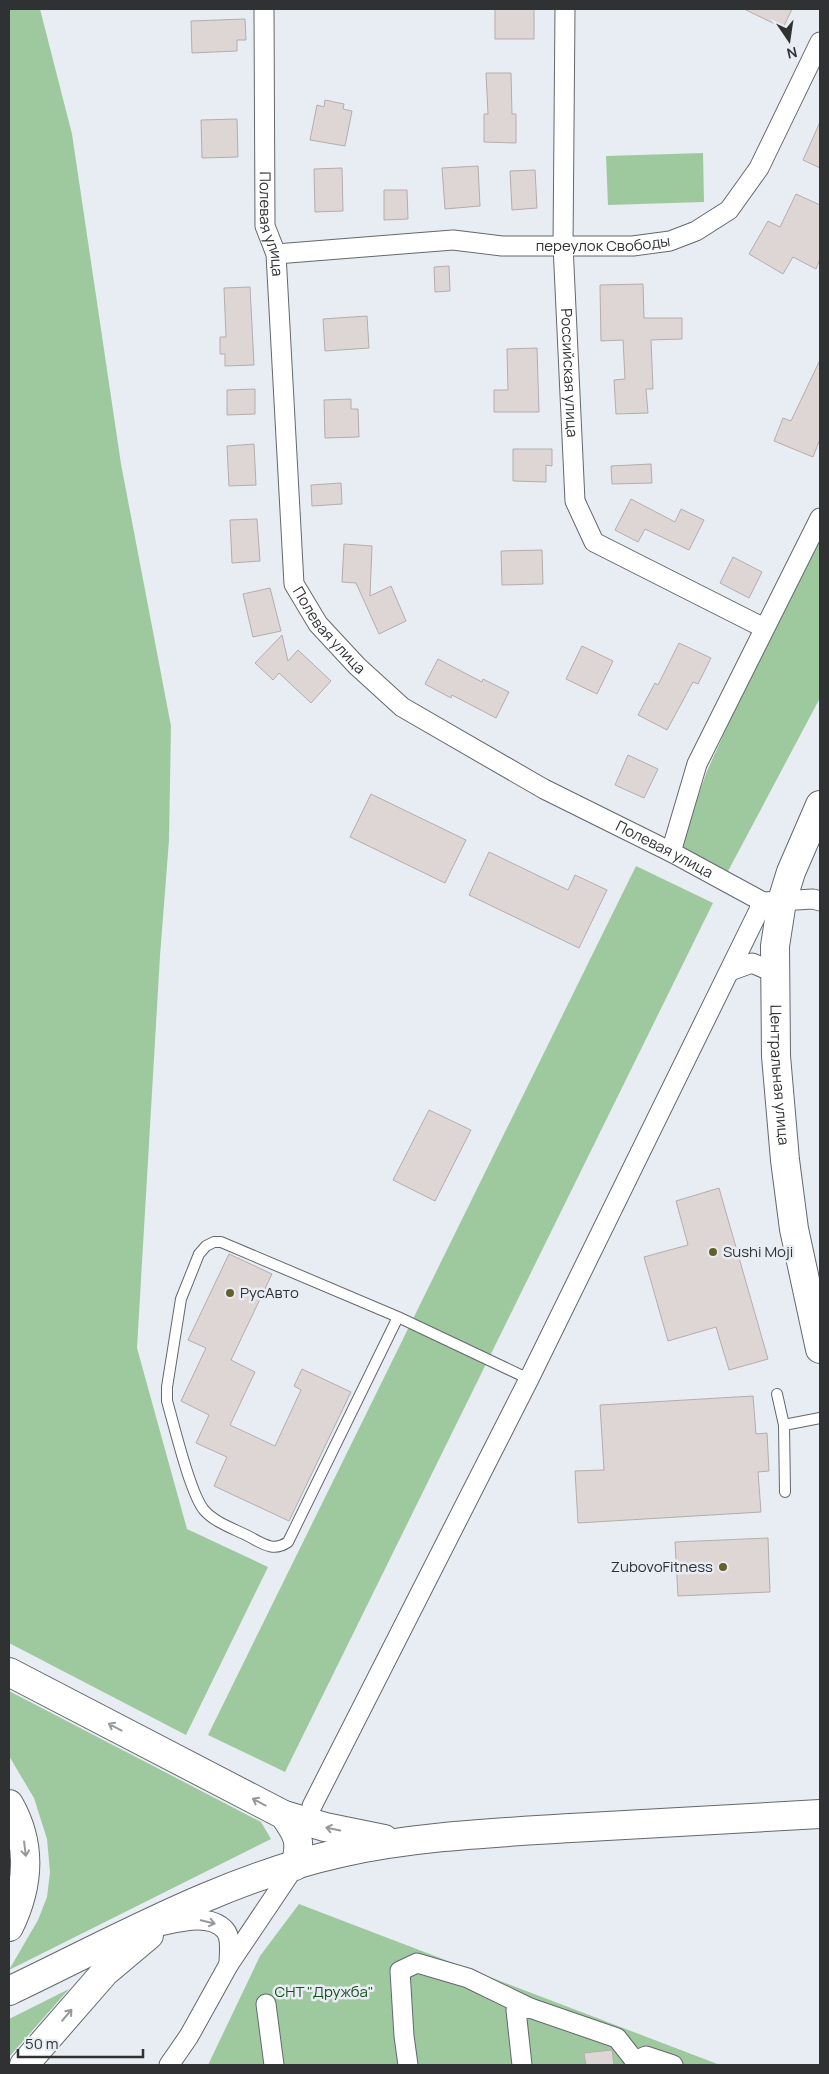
<svg xmlns="http://www.w3.org/2000/svg" width="829" height="2074" viewBox="0 0 829 2074" font-family="Manrope,sans-serif">
<style>
.green{fill:#9ec99e}
.building{fill:#ded5d5;stroke:#b5adac}
.lines{fill:none;stroke-linecap:round;stroke-linejoin:round}
.lane-casing{stroke:#64686d;stroke-width:12}
.street-casing{stroke:#64686d;stroke-width:21}
.secondary-casing{stroke:#64686d;stroke-width:30}
.lane{stroke:#fff;stroke-width:10}
.street{stroke:#fff;stroke-width:19}
.secondary{stroke:#fff;stroke-width:28}
.oneway{stroke:#979899}
.poi-dot{fill:#63602d;stroke:#e8edf3;stroke-width:2}
.labels{text-anchor:middle;stroke-width:5;stroke-linejoin:round;paint-order:stroke}
.street-label{font-size:15px;fill:#2f3133;stroke:#e8edf3}
.poi-label{font-size:15px;fill:#2f3133;stroke:#e8edf3;text-anchor:start}
.park-label{font-size:15px;fill:#15521d;stroke:#e8edf3}
</style>
<rect width="100%" height="100%" fill="#e8edf3"/>
<g class="green">
<polygon points="9,9 40,9 72,134 121,464 171,726 169,840 160,956 137,1348 187,1529 268,1567 186,1735 9,1643"/>
<polygon points="703,153 704,202 608,205 606,156"/>
<polygon points="820,535 820,698 727,873 680,847 707,771 775,621"/>
<polygon points="636,866 713,903 285,1772 208,1735"/>
<polygon points="9,1691 261,1822 271,1839 9,1970 38,1920 47,1897 50,1872 47,1839 34,1798 9,1756"/>
<polygon points="299,1904 720,2065 208,2065 260,1956"/>
<polygon points="69,1989 9,2057 9,2019"/>
</g>
<g class="building">
<rect x="495" y="9" width="39" height="30"/>
<polygon points="744,9 792,9 783,28"/>
<polygon points="245,19 246,40 237,40 237,51 192,53 191,21"/>
<polygon points="486,73 511,73 512,114 516,114 516,143 484,142 484,114 488,114"/>
<polygon points="325,100 344,104 343,109 352,111 345,146 310,140 317,105 324,107"/>
<polygon points="237,119 238,157 202,158 201,120"/>
<polygon points="820,122 820,168 803,160"/>
<polygon points="478,166 480,206 445,209 442,168"/>
<polygon points="342,168 343,211 315,212 314,169"/>
<polygon points="535,170 537,208 512,210 510,171"/>
<polygon points="384,190 407,190 408,219 384,220"/>
<polygon points="796,194 820,205 820,259 816,269 793,257 783,274 749,254 768,221 780,227"/>
<polygon points="449,266 450,291 435,292 434,267"/>
<polygon points="643,284 644,318 682,318 682,339 651,340 653,389 646,389 648,413 616,414 614,380 625,379 623,340 601,341 600,285"/>
<polygon points="250,287 254,365 225,366 225,354 220,354 220,337 226,337 224,288"/>
<polygon points="367,316 369,348 325,351 323,319"/>
<polygon points="537,348 539,412 494,412 494,390 508,390 507,349"/>
<polygon points="820,360 820,439 813,457 774,441 783,418 791,421"/>
<polygon points="255,389 255,414 227,415 227,390"/>
<polygon points="351,399 351,409 358,409 359,437 325,438 324,400"/>
<polygon points="254,444 256,485 229,486 227,446"/>
<polygon points="513,449 552,449 552,466 546,465 546,482 513,481"/>
<polygon points="651,464 652,483 612,484 611,466"/>
<polygon points="341,483 342,504 312,506 311,485"/>
<polygon points="631,499 675,522 681,509 704,520 689,550 645,529 638,542 615,530"/>
<polygon points="257,519 260,561 232,563 230,520"/>
<polygon points="344,544 372,546 370,596 391,586 406,621 379,634 356,583 342,582"/>
<polygon points="542,550 543,584 502,585 501,551"/>
<polygon points="733,557 762,572 749,598 720,583"/>
<polygon points="270,588 281,631 253,637 243,594"/>
<polygon points="282,635 288,661 298,650 331,681 311,703 279,673 273,680 255,663"/>
<polygon points="679,643 711,658 698,684 693,682 667,730 638,715 655,683 658,685"/>
<polygon points="582,646 613,661 597,694 566,679"/>
<polygon points="438,659 482,682 483,679 509,692 496,718 452,695 451,698 425,684"/>
<polygon points="628,755 658,769 644,798 615,785"/>
<polygon points="371,794 466,840 445,883 350,837"/>
<polygon points="489,852 568,890 575,875 607,890 579,948 469,895"/>
<polygon points="429,1110 471,1130 435,1201 393,1180"/>
<polygon points="719,1188 768,1359 729,1370 716,1327 668,1341 644,1257 688,1245 676,1201"/>
<polygon points="229,1254 272,1274 231,1360 255,1372 230,1425 275,1446 301,1390 294,1386 302,1369 351,1392 289,1521 214,1486 227,1457 196,1443 209,1415 181,1401 206,1348 188,1340"/>
<polygon points="753,1396 756,1434 767,1433 769,1471 758,1472 761,1512 578,1523 575,1471 604,1470 600,1405"/>
<polygon points="768,1538 770,1592 678,1596 675,1542"/>
<polygon points="612,2050 614,2065 586,2065 584,2053"/>
</g>
<g class="lines">
<defs>
<g id="lane">
<path d="M398,1317L288,1542C274,1552 263,1544 250,1537C235,1529 215,1523 204,1510C190,1493 174,1425 167,1401V1387L181,1299L199,1254L206,1246L214,1242H221L398,1317L529,1379"/>
<polyline points="777,1394 784,1425"/>
<polyline points="785,1492 784,1425 820,1418"/>
</g>
<g id="street">
<path id="s1" d="M264,9L265,226L276,254L294,584L318,624L357,666L402,707L544,789L671,852L763,902"/>
<path id="s2" d="M565,9L563,245L575,501L594,542L764,628"/>
<path id="s3" d="M276,254L453,240L502,246H633L670,241L696,231L729,210L759,168L820,42"/>
<polyline points="671,852 697,764 820,518"/>
<polyline points="730,971 752,963 775,973"/>
<polyline points="312,1806 529,1379 763,902 813,899 820,901"/>
<path d="M160,1926C179,1922 210,1913 225,1930C232,1938 229,1954 229,1964"/>
<polyline points="266,2004 274,2065"/>
<polyline points="635,2061 646,2056 673,2065"/>
<polyline points="169,2065 189,2036 229,1964 295,1866"/>
<polyline points="408,2065 404,2036 400,1971 417,1963 468,1978 530,2008"/>
<polyline points="522,2065 516,2010 530,2008 617,2038 635,2061 636,2065"/>
</g>
<g id="secondary">
<path id="s4" d="M820,805L791,872L782,901L775,946L776,1056L785,1160L794,1229L820,1349"/>
<path d="M9,1672L284,1815C298,1835 302,1841 295,1866"/>
<path d="M9,1804C32,1844 29,1886 9,1927"/>
<polyline points="284,1815 325,1827 384,1839"/>
<path d="M9,1991C116,1940 223,1879 340,1853C416,1836 494,1833 571,1828C654,1824 737,1819 820,1814"/>
<polyline points="24,2065 105,1972 149,1935"/>
</g>
</defs>
<use href="#lane" class="lane-casing"/>
<use href="#street" class="street-casing"/>
<use href="#secondary" class="secondary-casing"/>
<use href="#lane" class="lane"/>
<use href="#street" class="street"/>
<use href="#secondary" class="secondary"/>
</g>
<defs><path id="oneway-shaft" d="M-6 0H5M1.5-3L5.5 0L1.5 3" fill="none" stroke-width="1.6" stroke-linecap="round" stroke-linejoin="round" transform="scale(1.25)"/></defs>
<g class="oneway">
<use href="#oneway-shaft" transform="translate(115 1727) rotate(-152)"/>
<use href="#oneway-shaft" transform="translate(259 1802) rotate(-152)"/>
<use href="#oneway-shaft" transform="translate(333 1829) rotate(-168)"/>
<use href="#oneway-shaft" transform="translate(25 1849) rotate(83)"/>
<use href="#oneway-shaft" transform="translate(208 1922) rotate(14)"/>
<use href="#oneway-shaft" transform="translate(67 2015) rotate(-50)"/>
</g>
<g class="poi-dot">
<circle cx="713" cy="1252" r="5"/>
<circle cx="230" cy="1293" r="5"/>
<circle cx="723" cy="1567" r="5"/>
</g>
<g class="labels">
<g class="street-label">
<text dy="5" stroke="none"><textPath href="#s1" startOffset="216">Полевая улица</textPath></text>
<text dy="5" stroke="none"><textPath href="#s3" startOffset="328">переулок Свободы</textPath></text>
<text dy="5" stroke="none"><textPath href="#s2" startOffset="364">Российская улица</textPath></text>
<text dy="5" stroke="none"><textPath href="#s1" startOffset="636">Полевая улица</textPath></text>
<text dy="5" stroke="none"><textPath href="#s1" startOffset="1041">Полевая улица</textPath></text>
<text dy="5" stroke="none"><textPath href="#s4" startOffset="278">Центральная улица</textPath></text>
</g>
<g class="poi-label">
<text x="723" y="1257">Sushi Moji</text>
<text x="240" y="1298">РусАвто</text>
<text x="713" y="1572" text-anchor="end">ZubovoFitness</text>
</g>
<g class="park-label">
<text x="324" y="1997">СНТ "Дружба"</text>
</g>
</g>
<rect width="829" height="2074" fill="none" stroke="#2f3133" stroke-width="20"/>
<g transform="translate(789 40) rotate(167)" stroke="#e8edf3" stroke-width="4" paint-order="stroke">
<path d="M0-4L9 19L0 12L-9 19Z" fill="#2f3133"/>
<text y="-8" font-size="14" font-weight="bold" text-anchor="middle" fill="#2f3133">N</text>
</g>
<path d="M18 2049v8h125v-8" fill="none" stroke="#2f3133" stroke-width="2.5"/>
<text x="25" y="2049" font-size="15" fill="#2f3133" stroke="#e8edf3" stroke-width="4" paint-order="stroke">50 m</text>
</svg>
